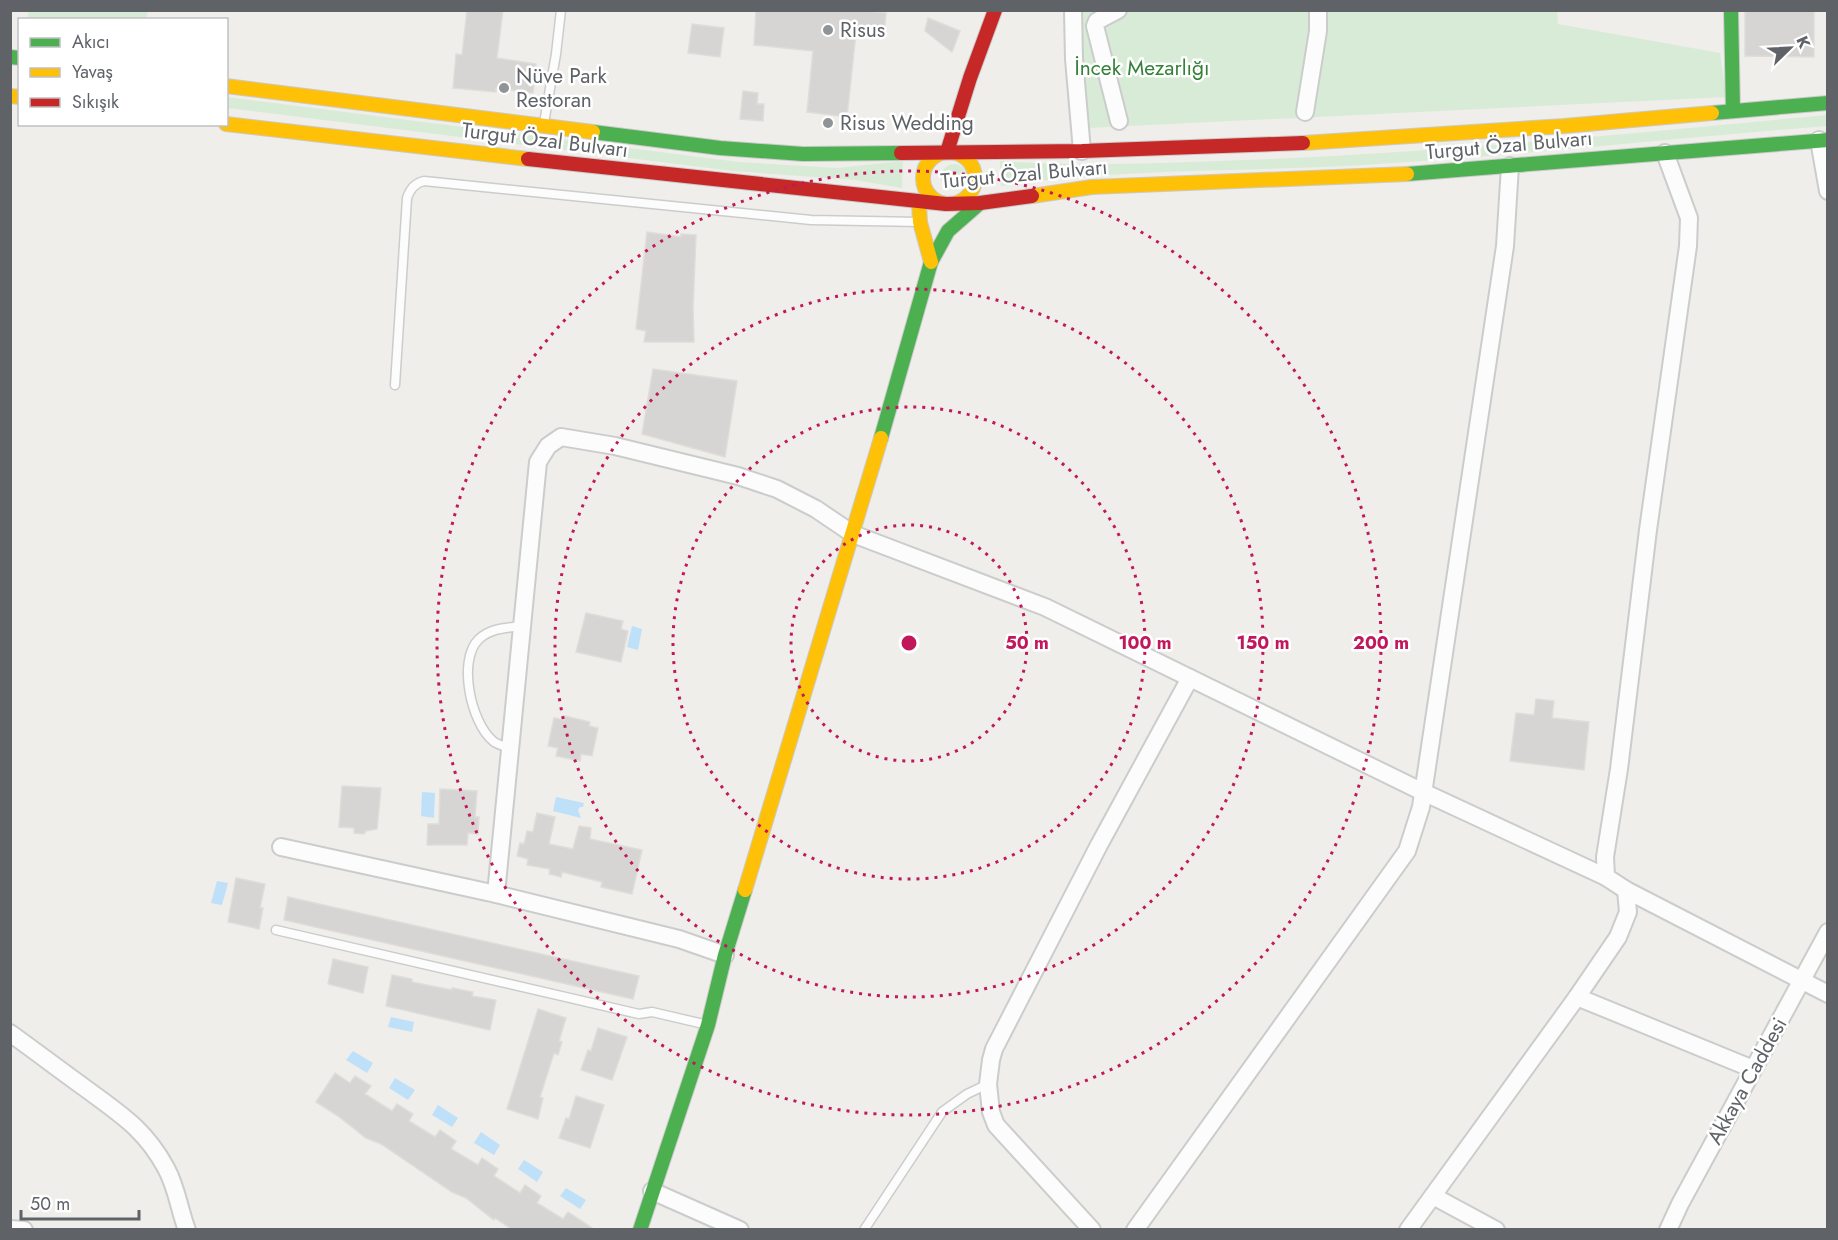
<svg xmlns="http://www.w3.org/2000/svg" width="1838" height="1240" viewBox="0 0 1838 1240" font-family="Jost,sans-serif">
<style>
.green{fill:#d8ebd6}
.water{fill:#bfe0f9}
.building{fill:#d6d5d3;stroke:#deddd9;stroke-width:1.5}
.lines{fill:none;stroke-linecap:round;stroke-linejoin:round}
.lane-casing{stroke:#cbcccc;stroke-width:11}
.street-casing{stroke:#cbcccc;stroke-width:20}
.fast-casing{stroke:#cacacb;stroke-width:16}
.slow-casing{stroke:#cacacb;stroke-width:16}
.jam-casing{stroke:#cacacb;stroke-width:16}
.lane{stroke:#fdfcfc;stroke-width:8}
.street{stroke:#fdfcfc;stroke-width:16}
.fast{stroke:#4caf50;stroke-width:14}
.slow{stroke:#ffc107;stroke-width:14}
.jam{stroke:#c62828;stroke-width:14}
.ring{fill:none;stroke:#c2185b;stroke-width:3;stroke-dasharray:3 6}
.poi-dot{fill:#919496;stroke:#fff;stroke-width:2}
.labels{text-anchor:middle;stroke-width:5;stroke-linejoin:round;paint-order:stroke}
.poi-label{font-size:21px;fill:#5f6368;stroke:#fff;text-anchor:start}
.park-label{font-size:21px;fill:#348238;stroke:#fff}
.street-label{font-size:21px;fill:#5f6368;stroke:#fff}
.centre{fill:#c2185b;stroke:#fff;stroke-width:3}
.ring-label{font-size:18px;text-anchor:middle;font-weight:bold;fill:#c2185b;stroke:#fff;stroke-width:5;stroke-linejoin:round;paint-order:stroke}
</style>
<rect width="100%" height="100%" fill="#efeeea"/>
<g class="green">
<polygon points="29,11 29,10 148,11 146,19 27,19"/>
<polygon points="1080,11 1557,11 1558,24 1720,53 1726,97 1088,128 1080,34"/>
<polygon points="227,97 739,162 837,168 903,161 902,188 855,180 733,171 227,108"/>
<path d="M1827,115V126C1673,138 1518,156 1363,165C1242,172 1120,168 1001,186L1000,161C1082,167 1162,163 1244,160C1439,153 1633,133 1827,115Z"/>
<circle cx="954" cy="177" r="13"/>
</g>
<g class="water">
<polygon points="632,626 642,629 638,650 627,647"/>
<polygon points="422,792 435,793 434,818 421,816"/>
<polygon points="556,797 584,803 583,807 580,807 578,810 581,818 553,811"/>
<polygon points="217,881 228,883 222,905 211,903"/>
<polygon points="391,1017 414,1022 412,1032 388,1027"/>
<polygon points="353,1051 373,1063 367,1073 346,1060"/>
<polygon points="395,1078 415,1090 408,1100 389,1088"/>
<polygon points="438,1105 458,1118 452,1127 432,1115"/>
<polygon points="481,1132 500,1145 494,1155 474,1143"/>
<polygon points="524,1160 543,1172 537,1182 518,1169"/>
<polygon points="566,1188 586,1200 580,1209 560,1196"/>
</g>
<g class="building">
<polygon points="467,10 503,10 497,58 536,64 533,93 496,88 496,92 453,88 456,54 462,55"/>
<polygon points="756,10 856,10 886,13 884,35 856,33 847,117 807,112 813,51 754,45"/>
<polygon points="1745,10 1814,10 1814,57 1745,56"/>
<polygon points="928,18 960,31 952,52 925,31"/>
<polygon points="692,24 724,28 720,57 688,53"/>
<polygon points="743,91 758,93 757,104 764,104 763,121 740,119"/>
<polygon points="647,232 681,237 681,234 696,235 693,309 694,342 644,342 646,331 636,329"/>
<polygon points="653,369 737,381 725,457 642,434"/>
<polygon points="586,613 623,621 621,629 628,631 621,662 576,652"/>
<polygon points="1536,699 1554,701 1552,718 1589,722 1584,770 1510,761 1516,713 1534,715"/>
<polygon points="565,716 590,722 589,726 598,728 592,756 581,754 580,761 556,756 558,748 548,746 554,718 564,720"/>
<polygon points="342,786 381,788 377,829 366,831 364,834 354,833 354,828 339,827"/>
<polygon points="440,789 477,791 475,817 479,817 478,834 468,833 467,845 427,845 428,824 439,824"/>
<polygon points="537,813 555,817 549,844 573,849 579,826 591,828 590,839 642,850 632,894 601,887 602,882 562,872 561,877 549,874 550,869 527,865 528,859 517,856 520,843 524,844 527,831 533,832"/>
<polygon points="236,878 265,884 260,908 263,908 259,929 228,922"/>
<polygon points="288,897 639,976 633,999 284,920"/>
<polygon points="333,959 368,967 363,993 328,984"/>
<polygon points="392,975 412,979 412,982 452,990 452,988 473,992 472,996 496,1000 490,1030 386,1006"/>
<polygon points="538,1009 566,1018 559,1041 562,1042 558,1055 554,1053 540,1097 543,1098 538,1119 507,1109"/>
<polygon points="598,1028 627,1037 612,1080 581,1070 588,1050 591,1051"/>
<polygon points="335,1073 350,1083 355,1076 371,1086 365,1094 392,1111 397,1104 413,1114 409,1121 435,1137 440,1130 456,1141 451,1149 478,1165 482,1158 498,1169 494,1176 520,1193 525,1185 541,1196 537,1203 563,1219 568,1212 595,1230 513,1230 495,1218 494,1220 466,1198 452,1192 381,1144 366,1138 338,1116 316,1102"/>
<polygon points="576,1096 604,1105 590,1148 559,1138 566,1118 569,1119"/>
</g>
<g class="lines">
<defs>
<g id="lane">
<polyline points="544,123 556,54 561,10"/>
<path d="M395,385L407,198C410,189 415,183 424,181L811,220L920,222"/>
<path d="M510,748C505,746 497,745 493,741C471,723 457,660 479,639C491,628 506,628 522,626"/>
<polyline points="276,930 639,1014 652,1012 708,1025"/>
<polyline points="864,1230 942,1112 967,1094 988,1084"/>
</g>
<g id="street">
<polyline points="1073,10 1074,59 1082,151"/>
<polyline points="1118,10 1097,21 1095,26 1119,121"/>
<polyline points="1305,112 1318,31 1318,10"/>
<polyline points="1819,140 1828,191"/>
<polyline points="281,847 496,894 679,939 725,955"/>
<polyline points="1606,877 1605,857 1619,769 1648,530 1688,246 1689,218 1665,153"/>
<polyline points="496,894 538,462 548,446 561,437 615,446 738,476 777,489 816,509 853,534 1045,607 1423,792 1606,877 1626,890 1828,994"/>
<polyline points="1577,997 1753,1069"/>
<path d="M10,1033C35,1051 60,1070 85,1088C120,1114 145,1129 166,1168C177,1188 179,1209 187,1230"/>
<polyline points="652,1191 740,1230"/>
<polyline points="1433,1196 1496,1230"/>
<polyline points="10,1229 24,1230"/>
<polyline points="1092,1230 996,1125 991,1112 988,1084 991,1060 994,1049 1099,845 1190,678"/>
<polyline points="1135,1230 1407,851 1421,807 1505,246 1510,166"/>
<polyline points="1408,1230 1577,997 1618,937 1628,912 1626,890"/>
<polyline points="1668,1230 1680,1204 1828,932"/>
</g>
<g id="fast">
<polyline points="1731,10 1733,111"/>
<polyline points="10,57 20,58"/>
<polyline points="1712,113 1828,103"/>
<polyline points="593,132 720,148 803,154 901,153"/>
<polyline points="1407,174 1828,140"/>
<polyline points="881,438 931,262 948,231 980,203"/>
<polyline points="640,1230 708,1025 725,955 745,890"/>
</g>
<g id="slow">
<polyline points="226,86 593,132"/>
<polyline points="10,96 20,97"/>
<polyline points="226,124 528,159"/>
<polyline points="1303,143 1564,126 1712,113"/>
<circle cx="949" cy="178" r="26"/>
<polyline points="1032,196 1092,187 1407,174"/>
<polyline points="919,203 920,222 931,262"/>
<polyline points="745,890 881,438"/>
</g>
<g id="jam">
<polyline points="947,152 970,78 995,10"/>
<polyline points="901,153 1082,151 1303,143"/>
<polyline points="528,159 946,204 980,203 1032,196"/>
</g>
</defs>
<use href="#lane" class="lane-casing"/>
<use href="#street" class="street-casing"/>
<use href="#fast" class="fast-casing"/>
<use href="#slow" class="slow-casing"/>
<use href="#jam" class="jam-casing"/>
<use href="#lane" class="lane"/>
<use href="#street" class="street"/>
<use href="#fast" class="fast"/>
<use href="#slow" class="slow"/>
<use href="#jam" class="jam"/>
</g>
<g class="ring">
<circle cx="909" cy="643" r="118"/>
<circle cx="909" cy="643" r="236"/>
<circle cx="909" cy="643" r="354"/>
<circle cx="909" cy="643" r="472"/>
</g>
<g class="poi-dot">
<circle cx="828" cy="30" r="6"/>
<circle cx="504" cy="88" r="6"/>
<circle cx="828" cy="123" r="6"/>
</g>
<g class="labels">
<g class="poi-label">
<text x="840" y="37">Risus</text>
<text x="516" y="83">Nüve Park<tspan x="516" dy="24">Restoran</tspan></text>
<text x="840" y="130">Risus Wedding</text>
</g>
<g class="park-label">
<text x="1142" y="75">İncek Mezarlığı</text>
</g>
<g class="street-label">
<text transform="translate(545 140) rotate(7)" y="7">Turgut Özal Bulvarı</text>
<text transform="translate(1509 145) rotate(-5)" y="7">Turgut Özal Bulvarı</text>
<text transform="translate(1024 174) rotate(-5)" y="7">Turgut Özal Bulvarı</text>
<text transform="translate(1747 1081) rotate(-61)" y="7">Akkaya Caddesi</text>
</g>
</g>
<circle cx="909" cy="643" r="9" class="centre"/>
<g class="ring-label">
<text x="1027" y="649">50 m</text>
<text x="1145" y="649">100 m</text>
<text x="1263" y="649">150 m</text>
<text x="1381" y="649">200 m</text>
</g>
<rect width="1838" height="1240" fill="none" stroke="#5f6368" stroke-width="24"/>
<rect x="18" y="18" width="210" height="108" fill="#ffffff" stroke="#bfc1c3" stroke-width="1.5"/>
<rect x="30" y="38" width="30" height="9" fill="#4caf50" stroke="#bfc1c3" stroke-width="1.5"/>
<text x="72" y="48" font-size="18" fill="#5f6368">Akıcı</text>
<rect x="30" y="68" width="30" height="9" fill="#ffc107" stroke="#bfc1c3" stroke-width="1.5"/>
<text x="72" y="78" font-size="18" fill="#5f6368">Yavaş</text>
<rect x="30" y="98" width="30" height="9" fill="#c62828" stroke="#bfc1c3" stroke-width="1.5"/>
<text x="72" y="108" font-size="18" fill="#5f6368">Sıkışık</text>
<g transform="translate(1790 48) rotate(66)" stroke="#ffffff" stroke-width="4.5" paint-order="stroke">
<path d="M0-4.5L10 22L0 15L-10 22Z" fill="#5f6368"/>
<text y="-9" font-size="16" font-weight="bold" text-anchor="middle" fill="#5f6368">K</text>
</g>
<path d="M21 1210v9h118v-9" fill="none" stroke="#5f6368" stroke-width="3"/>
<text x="30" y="1210" font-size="18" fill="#5f6368" stroke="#ffffff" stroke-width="4.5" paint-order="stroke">50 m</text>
</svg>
